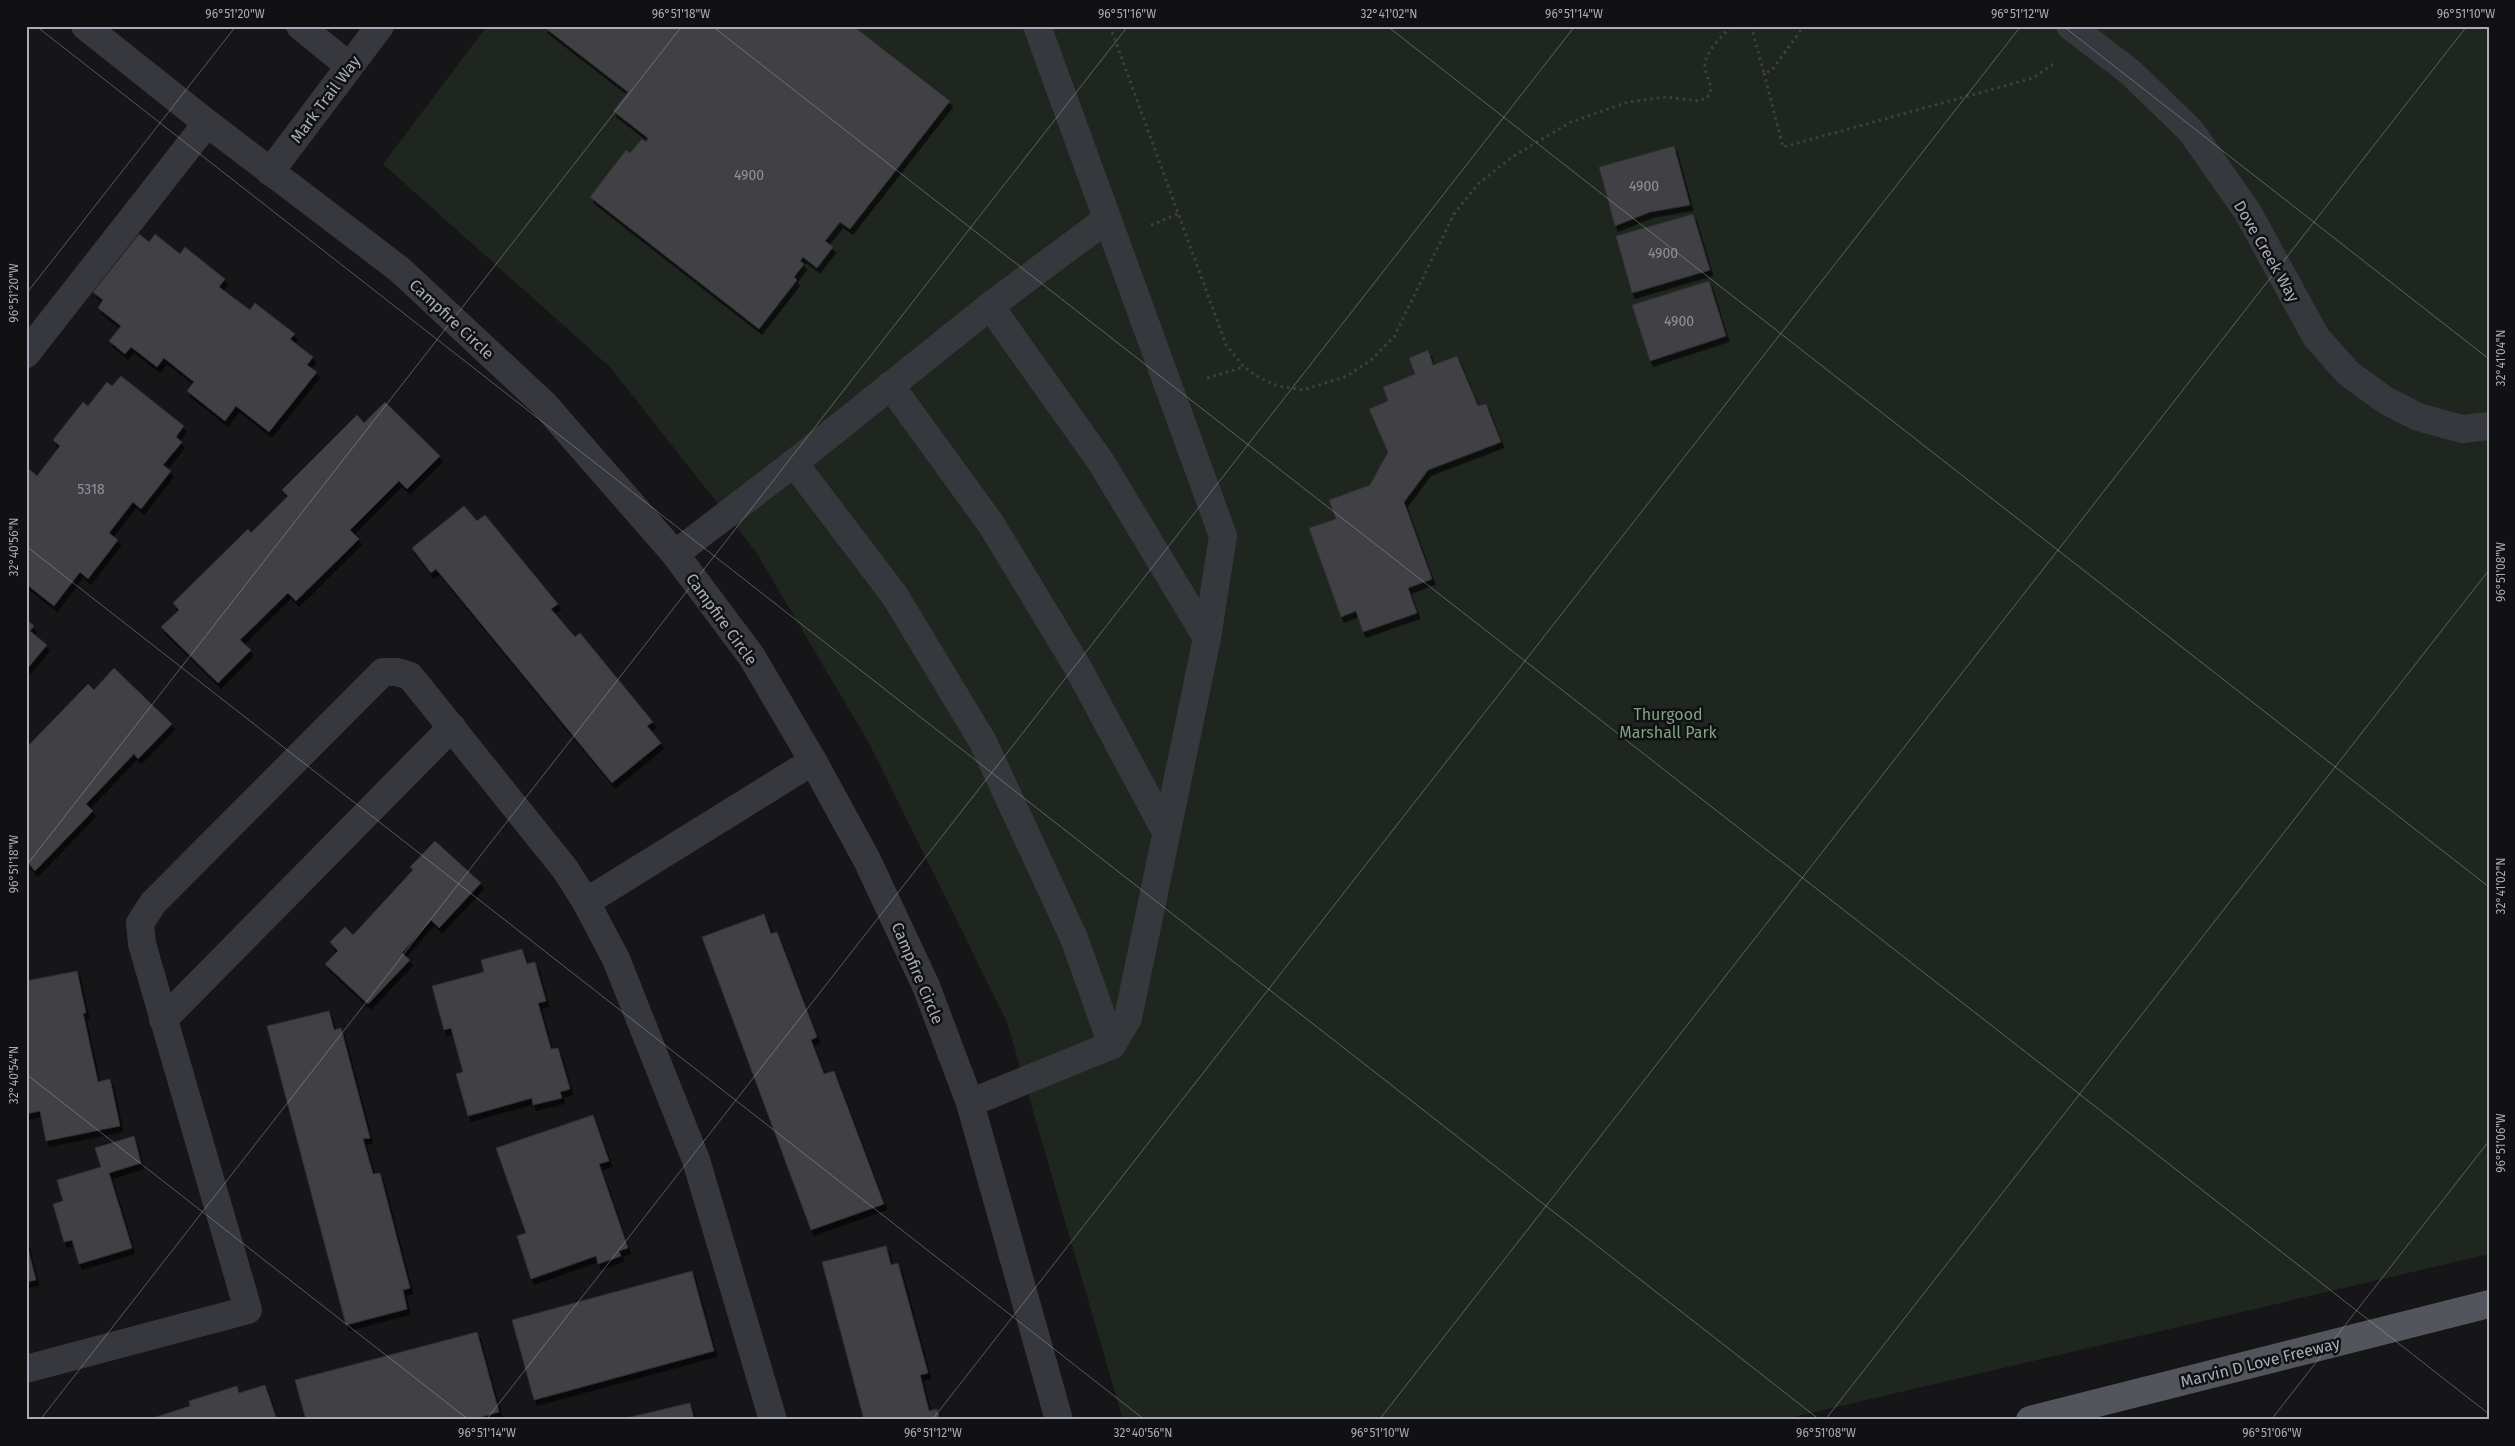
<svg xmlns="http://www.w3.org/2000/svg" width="2515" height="1446" viewBox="0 0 2515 1446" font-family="'Fira Sans',sans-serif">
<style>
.green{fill:#1e261f}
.building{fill:#404145;stroke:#303034;filter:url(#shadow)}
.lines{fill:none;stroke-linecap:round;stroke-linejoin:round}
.path{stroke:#3d3f44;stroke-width:3;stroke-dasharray:2.5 4;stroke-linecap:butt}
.minor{stroke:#37383d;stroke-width:28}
.major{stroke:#53555c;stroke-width:28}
.ticks{fill:none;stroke:#a8adb8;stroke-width:1;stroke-opacity:0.45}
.labels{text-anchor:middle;stroke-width:5;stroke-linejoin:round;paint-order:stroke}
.number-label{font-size:14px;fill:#8e929b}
.street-label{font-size:16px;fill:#a8adb8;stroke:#111113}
.park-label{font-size:16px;fill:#7fa381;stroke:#111113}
.neatline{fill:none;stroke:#a8adb8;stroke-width:2}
.ticks-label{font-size:12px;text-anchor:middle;fill:#a8adb8}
</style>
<defs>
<filter id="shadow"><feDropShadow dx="3" dy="5.5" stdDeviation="0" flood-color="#0009"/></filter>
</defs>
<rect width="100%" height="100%" fill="#161618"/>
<polygon class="green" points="487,26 2489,26 2489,1254 1781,1420 1123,1420 1007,1022 869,743 756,552 610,367 383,164"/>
<g class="building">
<polygon points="853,26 950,101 850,229 840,222 825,241 833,247 817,268 803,257 800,261 804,264 794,277 797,280 759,329 590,197 626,150 630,153 642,139 646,142 648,138 613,111 628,92 544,27"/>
<polygon points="1674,146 1690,205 1650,212 1615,226 1599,167"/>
<polygon points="1693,214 1710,270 1632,293 1616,236"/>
<polygon points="139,234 149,242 155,234 180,254 185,247 225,279 219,287 250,310 255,303 295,334 290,339 313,357 307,365 317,372 269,432 236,406 225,421 187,391 194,382 164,358 157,367 131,347 125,354 109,341 121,326 98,308 103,300 93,292"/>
<polygon points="1709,281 1726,336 1650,361 1632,305"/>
<polygon points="1428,350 1433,365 1457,356 1478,406 1486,404 1501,442 1428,470 1404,502 1432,579 1408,588 1417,613 1363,632 1356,611 1341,617 1309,528 1336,519 1329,500 1370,485 1388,452 1369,409 1388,401 1383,387 1415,374 1409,358"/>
<polygon points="121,376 184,426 176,437 182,442 163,465 171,471 141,509 133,502 109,533 118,540 88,579 80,572 54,606 26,584 26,473 29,469 37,476 60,446 53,440 83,402 88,406 107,382 112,386"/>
<polygon points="385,402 440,456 407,489 399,481 350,530 359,539 296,601 288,593 240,640 251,650 218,683 161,627 179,610 173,603 248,529 251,533 288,496 282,490 357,415 364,423"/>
<polygon points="464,506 477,521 485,515 558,604 551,609 575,637 580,633 653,722 647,726 661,743 612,783 436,569 431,573 412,548"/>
<polygon points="26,619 34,626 30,631 47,645 26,670"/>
<polygon points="114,668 172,724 138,759 134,754 86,804 93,811 35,871 28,863 26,864 26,748 88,684 94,690"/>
<polygon points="435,841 481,883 439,928 431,920 402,953 410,960 368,1004 325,964 338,951 330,942 345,927 353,935 413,870 410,867"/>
<polygon points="764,914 771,934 777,932 817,1037 811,1040 824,1074 834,1071 884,1204 811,1230 702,937"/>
<polygon points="522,949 527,964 535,962 546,1001 538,1003 551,1049 558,1048 570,1089 560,1092 562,1098 533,1105 532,1098 468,1116 456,1074 463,1072 451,1028 444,1030 432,986 484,972 481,960"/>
<polygon points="77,971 86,1013 83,1013 98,1082 110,1079 120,1126 46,1141 40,1111 26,1114 26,981"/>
<polygon points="329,1011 334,1030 341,1028 370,1138 363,1139 373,1174 380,1173 410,1288 403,1290 407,1309 346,1325 267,1026"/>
<polygon points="593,1115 609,1161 599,1164 628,1248 619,1251 621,1256 598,1264 596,1256 531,1279 517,1236 526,1233 496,1148"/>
<polygon points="134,1136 141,1163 109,1173 132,1248 79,1264 72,1240 64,1242 53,1204 63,1201 57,1180 101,1167 95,1148"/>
<polygon points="26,1241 36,1280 26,1282"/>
<polygon points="886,1246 891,1265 898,1263 928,1373 920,1375 929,1411 937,1409 940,1420 864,1420 822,1262"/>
<polygon points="692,1271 714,1351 534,1400 512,1320"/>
<polygon points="477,1332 499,1412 471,1420 306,1420 295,1380"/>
<polygon points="265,1385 277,1420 147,1420 190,1406 189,1401 237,1386 239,1393"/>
<polygon points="690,1403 694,1419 700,1420 618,1420"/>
</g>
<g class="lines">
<g class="path">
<path d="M1110,26L1226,345L1244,367L1260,378L1278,386L1303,390L1347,376L1371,360L1394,337L1454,214L1478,184L1512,157L1571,122L1628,102L1665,97L1700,101L1710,95C1712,80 1706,79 1705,67C1704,52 1722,37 1731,26"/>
<polyline points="1751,26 1764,73 1772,70 1804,26"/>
<polyline points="1764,73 1783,147 2033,78 2056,62"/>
<polyline points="1151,225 1178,214"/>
<polyline points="1207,378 1244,367"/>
</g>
<g class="minor">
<polyline points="85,26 207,123 399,269 544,404 675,554 752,657 813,761 867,860 926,986 970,1103 1059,1420"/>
<polyline points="300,26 349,66"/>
<polyline points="2070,26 2130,72 2191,131 2247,211 2316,337 2348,373 2385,400 2418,417 2462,429 2489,426"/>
<polyline points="270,172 380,26"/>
<polyline points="990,306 1101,462 1207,638"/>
<polyline points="26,354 207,123"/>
<polyline points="890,385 991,524 1077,666 1166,832"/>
<polyline points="794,463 895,596 983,742 1074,938 1112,1045"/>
<polyline points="675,554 794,463 990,306 1107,219"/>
<polyline points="586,902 813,761"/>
<polyline points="163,1020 452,727"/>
<polyline points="970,1103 1112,1045 1128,1018 1207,638 1223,536 1037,26"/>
<polyline points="26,1369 248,1310 142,944 140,923 153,903 383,672 397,672 410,676 565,869 586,902 616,959 696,1160 773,1420"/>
</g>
<polyline class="major" points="2030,1420 2489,1304"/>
</g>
<path class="ticks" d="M36,26L1820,1420M712,26L2489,1414M1387,26L2489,887M2063,26L2489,359M26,294L236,26M26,546L1145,1420M26,866L682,26M26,1074L469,1420M40,1420L1128,26M486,1420L1575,26M932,1420L2021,26M1379,1420L2467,26M1825,1420L2489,570M2271,1420L2489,1141"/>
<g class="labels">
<g class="number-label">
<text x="749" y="180">4900</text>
<text x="1644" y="191">4900</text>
<text x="1663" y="258">4900</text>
<text x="1679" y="326">4900</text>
<text x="91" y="494">5318</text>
</g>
<g class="street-label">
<text transform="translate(325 99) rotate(-53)" y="6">Mark Trail Way</text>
<text transform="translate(2267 251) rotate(60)" y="6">Dove Creek Way</text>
<text transform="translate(452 319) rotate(43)" y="6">Campfire Circle</text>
<text transform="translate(722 619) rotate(54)" y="6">Campfire Circle</text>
<text transform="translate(918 973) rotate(67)" y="6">Campfire Circle</text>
<text transform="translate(2260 1362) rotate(-14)" y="6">Marvin D Love Freeway</text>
</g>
<g class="park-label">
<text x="1668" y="720">Thurgood<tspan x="1668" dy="18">Marshall Park</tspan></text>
</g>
</g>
<rect width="2515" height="1446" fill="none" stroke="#111113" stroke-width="55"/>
<rect x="28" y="28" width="2460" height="1390" class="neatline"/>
<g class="ticks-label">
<text x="235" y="18">96°51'20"W</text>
<text x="681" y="18">96°51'18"W</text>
<text x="1127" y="18">96°51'16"W</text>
<text x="1389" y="18">32°41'02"N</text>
<text x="1574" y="18">96°51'14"W</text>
<text x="2020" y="18">96°51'12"W</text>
<text x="2466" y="18">96°51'10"W</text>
<text transform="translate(14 293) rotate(-90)" y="4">96°51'20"W</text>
<text transform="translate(2501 358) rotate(-90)" y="4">32°41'04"N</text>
<text transform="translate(14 547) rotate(-90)" y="4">32°40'56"N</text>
<text transform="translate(2501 572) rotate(-90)" y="4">96°51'08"W</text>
<text transform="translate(14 864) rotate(-90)" y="4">96°51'18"W</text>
<text transform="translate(2501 886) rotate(-90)" y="4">32°41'02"N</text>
<text transform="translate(14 1075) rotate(-90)" y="4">32°40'54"N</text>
<text transform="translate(2501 1143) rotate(-90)" y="4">96°51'06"W</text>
<text x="487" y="1437">96°51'14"W</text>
<text x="933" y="1437">96°51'12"W</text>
<text x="1143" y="1437">32°40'56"N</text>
<text x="1380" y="1437">96°51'10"W</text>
<text x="1826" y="1437">96°51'08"W</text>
<text x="2272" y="1437">96°51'06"W</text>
</g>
</svg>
